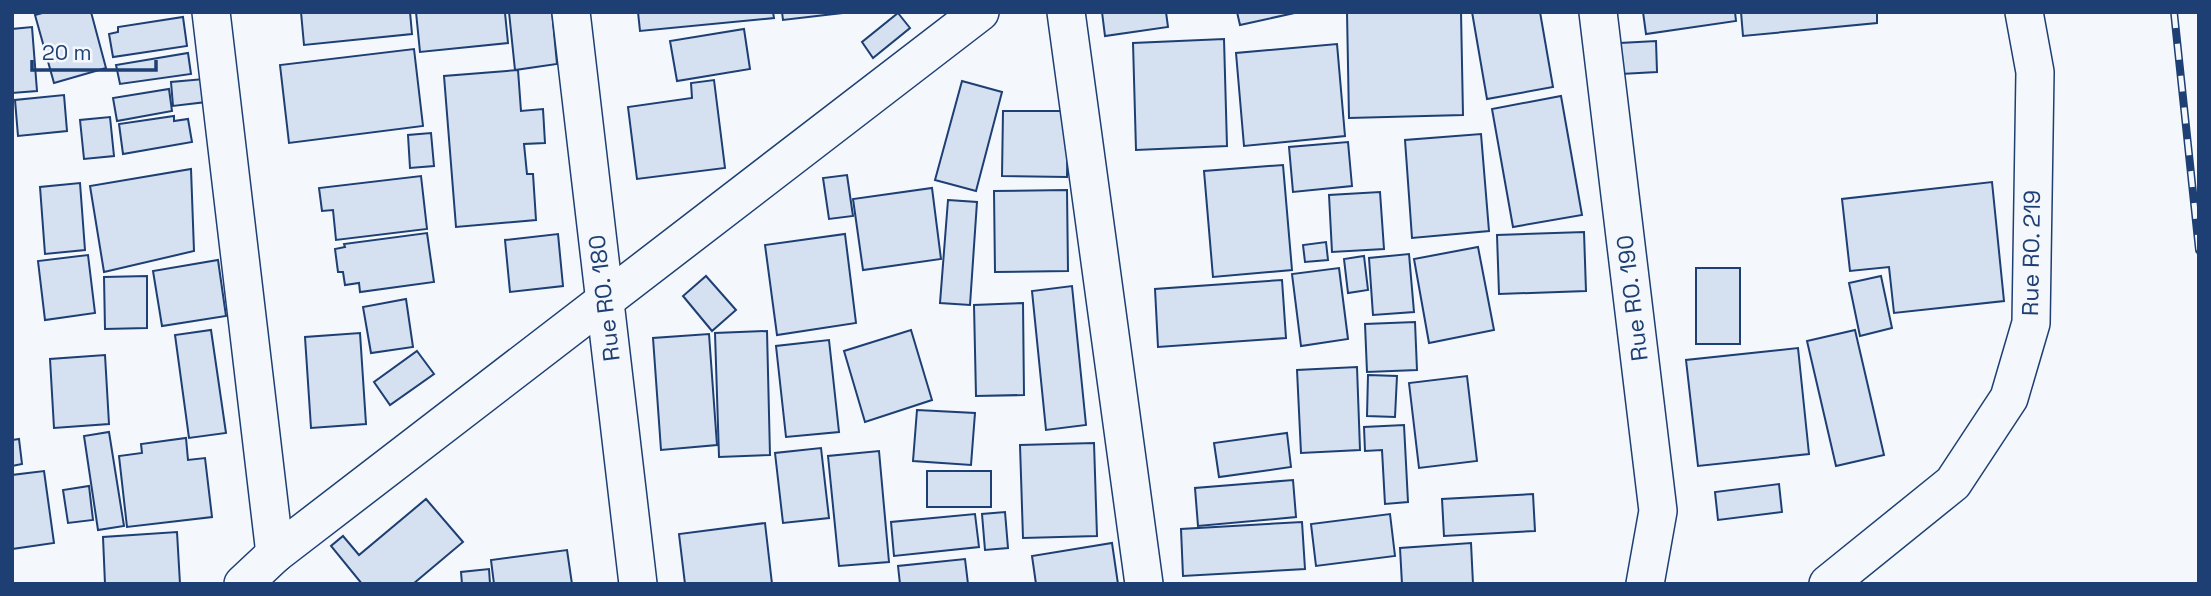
<svg xmlns="http://www.w3.org/2000/svg" width="2211" height="596" viewBox="0 0 2211 596" font-family="'Space Grotesk',sans-serif">
<style>
.building{fill:#d5e0f0;stroke:#1d3f73;stroke-width:2}
.lines{fill:none;stroke-linecap:round;stroke-linejoin:round}
.minor-casing{stroke:#1d3f73;stroke-width:40}
.minor{stroke:#f4f7fb;stroke-width:37}
.rail-casing{stroke:#1d3f73;stroke-width:8}
.rail{stroke:#f4f7fb;stroke-width:5;stroke-dasharray:16;stroke-linecap:butt}
.labels{text-anchor:middle;stroke-width:5;stroke-linejoin:round;paint-order:stroke}
.street-label{font-size:23px;fill:#1d3f73;stroke:#f4f7fb}
</style>
<rect width="100%" height="100%" fill="#f4f7fb"/>
<g class="building">
<polygon points="46,12 91,12 106,68 54,83 35,15"/>
<polygon points="301,12 410,12 412,34 304,45"/>
<polygon points="416,12 505,13 508,43 420,52"/>
<polygon points="509,12 552,12 557,64 515,70"/>
<polygon points="638,12 773,12 774,18 640,31"/>
<polygon points="782,12 842,12 842,13 783,20"/>
<polygon points="1102,12 1166,12 1168,27 1105,36"/>
<polygon points="1237,12 1299,12 1240,25"/>
<polygon points="1347,12 1461,12 1463,115 1349,118"/>
<polygon points="1472,12 1540,12 1553,87 1487,99"/>
<polygon points="1643,12 1735,12 1736,21 1646,34"/>
<polygon points="1741,12 1877,12 1877,23 1743,36"/>
<polygon points="898,13 910,28 873,58 862,42"/>
<polygon points="183,17 187,46 113,57 109,34 118,32 118,27"/>
<polygon points="32,27 37,91 12,93 12,29"/>
<polygon points="744,29 750,69 677,81 670,41"/>
<polygon points="1224,39 1227,146 1136,150 1133,43"/>
<polygon points="1656,41 1657,72 1621,74 1620,43"/>
<polygon points="1337,44 1345,136 1244,146 1236,53"/>
<polygon points="414,49 423,126 289,143 280,65"/>
<polygon points="188,53 191,74 120,84 116,65"/>
<polygon points="518,70 521,111 543,109 545,143 524,144 527,174 533,174 536,220 456,227 444,76"/>
<polygon points="204,79 206,102 173,106 171,82"/>
<polygon points="714,80 725,168 637,179 628,107 692,98 691,83"/>
<polygon points="962,81 1002,92 976,191 935,180"/>
<polygon points="169,89 172,111 117,121 113,98"/>
<polygon points="64,95 67,131 18,136 15,100"/>
<polygon points="1561,96 1582,215 1513,227 1492,109"/>
<polygon points="1003,111 1068,111 1067,177 1002,176"/>
<polygon points="174,116 174,121 188,119 192,142 123,154 119,124"/>
<polygon points="110,117 114,156 84,159 80,120"/>
<polygon points="431,133 434,166 410,168 408,135"/>
<polygon points="1481,134 1489,231 1412,238 1405,140"/>
<polygon points="1348,142 1352,186 1293,192 1289,147"/>
<polygon points="1283,165 1292,270 1213,277 1204,171"/>
<polygon points="191,169 194,251 104,272 90,186"/>
<polygon points="847,175 853,216 829,219 823,178"/>
<polygon points="421,176 427,229 336,240 333,210 322,211 319,188"/>
<polygon points="1992,182 2004,301 1894,313 1889,267 1850,271 1842,199"/>
<polygon points="80,183 85,250 45,254 40,187"/>
<polygon points="932,188 941,259 863,270 853,199"/>
<polygon points="1067,190 1068,271 995,272 994,191"/>
<polygon points="1380,192 1384,249 1332,252 1329,195"/>
<polygon points="948,200 977,202 970,305 940,303"/>
<polygon points="1584,232 1586,291 1499,294 1497,235"/>
<polygon points="427,233 434,282 360,292 359,283 345,285 343,272 338,272 335,249 345,247 344,244"/>
<polygon points="558,234 563,286 510,292 505,240"/>
<polygon points="845,234 856,323 777,335 765,245"/>
<polygon points="1326,242 1328,260 1305,262 1303,245"/>
<polygon points="1478,247 1494,330 1429,343 1414,259"/>
<polygon points="1409,254 1414,312 1373,315 1369,258"/>
<polygon points="88,255 95,313 45,320 38,261"/>
<polygon points="1364,256 1368,290 1348,293 1344,259"/>
<polygon points="218,260 226,316 162,326 153,271"/>
<polygon points="1339,268 1348,339 1301,346 1292,274"/>
<rect x="1696" y="268" width="44" height="76"/>
<polygon points="147,276 147,328 105,329 104,277"/>
<polygon points="706,276 736,310 712,331 683,296"/>
<polygon points="1881,276 1892,328 1860,336 1849,283"/>
<polygon points="1282,280 1286,338 1158,347 1155,289"/>
<polygon points="1072,286 1086,425 1046,430 1032,291"/>
<polygon points="406,299 413,347 371,353 363,307"/>
<polygon points="1023,303 1024,395 976,396 974,305"/>
<polygon points="1415,322 1417,370 1367,372 1365,324"/>
<polygon points="211,330 226,433 189,438 175,335"/>
<polygon points="911,330 932,400 865,422 844,351"/>
<polygon points="1855,330 1884,455 1836,466 1807,341"/>
<polygon points="767,331 770,455 719,457 715,333"/>
<polygon points="360,333 366,424 311,428 305,337"/>
<polygon points="709,334 717,445 661,450 653,338"/>
<polygon points="829,340 839,432 786,437 776,346"/>
<polygon points="1798,348 1809,454 1698,466 1686,360"/>
<polygon points="417,351 434,374 390,405 374,382"/>
<polygon points="105,355 109,424 54,428 50,359"/>
<polygon points="1357,367 1360,450 1301,453 1297,370"/>
<polygon points="1368,375 1397,376 1395,417 1367,416"/>
<polygon points="1467,376 1477,461 1419,468 1409,383"/>
<polygon points="917,410 975,413 971,465 913,461"/>
<polygon points="1404,425 1408,502 1385,504 1382,450 1365,451 1364,427"/>
<polygon points="109,432 124,526 98,530 84,436"/>
<polygon points="1287,433 1291,467 1219,477 1214,443"/>
<polygon points="186,438 188,460 205,458 212,517 127,527 119,456 142,453 141,444"/>
<polygon points="19,439 22,464 12,466 12,440"/>
<polygon points="1094,443 1097,536 1023,538 1020,445"/>
<polygon points="821,448 829,518 783,523 775,453"/>
<polygon points="879,451 889,562 839,566 828,456"/>
<polygon points="44,471 54,543 12,549 12,475"/>
<rect x="927" y="471" width="64" height="36"/>
<polygon points="1293,480 1296,517 1198,526 1195,488"/>
<polygon points="1779,484 1782,512 1718,520 1715,492"/>
<polygon points="89,486 93,520 68,523 63,490"/>
<polygon points="1533,494 1535,531 1444,536 1442,499"/>
<polygon points="426,499 463,542 413,584 362,584 331,546 343,536 359,555"/>
<polygon points="1005,512 1008,548 985,550 982,514"/>
<polygon points="975,514 979,547 894,556 891,522"/>
<polygon points="1390,514 1395,556 1316,566 1311,524"/>
<polygon points="1302,522 1305,569 1183,576 1181,529"/>
<polygon points="765,523 772,584 685,584 679,534"/>
<polygon points="177,532 180,584 105,584 103,537"/>
<polygon points="1112,543 1118,584 1036,584 1032,556"/>
<polygon points="1471,543 1473,584 1402,584 1400,548"/>
<polygon points="567,550 572,584 494,584 491,560"/>
<polygon points="965,559 968,584 900,584 898,566"/>
<polygon points="489,569 490,584 462,584 461,572"/>
</g>
<g class="lines">
<defs>
<g id="minor">
<polyline points="211,12 275,554"/>
<polyline points="571,12 638,584"/>
<polyline points="1066,12 1144,584"/>
<polyline points="1598,12 1658,511 1645,584"/>
<polyline points="243,584 275,554 980,12"/>
<polyline points="1828,584 1953,483 2009,398 2031,323 2035,72 2024,12"/>
</g>
</defs>
<use href="#minor" class="minor-casing"/>
<use href="#minor" class="minor"/>
<defs>
<polyline id="rail" points="2174,12 2199,250"/>
</defs>
<use href="#rail" class="rail-casing"/>
<use href="#rail" class="rail"/>
</g>
<g class="labels">
<g class="street-label">
<text transform="translate(2031 253) rotate(-89)" y="8">Rue RO. 219</text>
<text transform="translate(604 298) rotate(-97)" y="8">Rue RO. 180</text>
<text transform="translate(1632 298) rotate(-97)" y="8">Rue RO. 190</text>
</g>
</g>
<rect width="2211" height="596" fill="none" stroke="#1d3f73" stroke-width="28"/>
<path d="M32 60v10h124v-10" fill="none" stroke="#1d3f73" stroke-width="3.5"/>
<text x="42" y="60" font-size="21" fill="#1d3f73" stroke="#f4f7fb" stroke-width="5" paint-order="stroke">20 m</text>
</svg>
